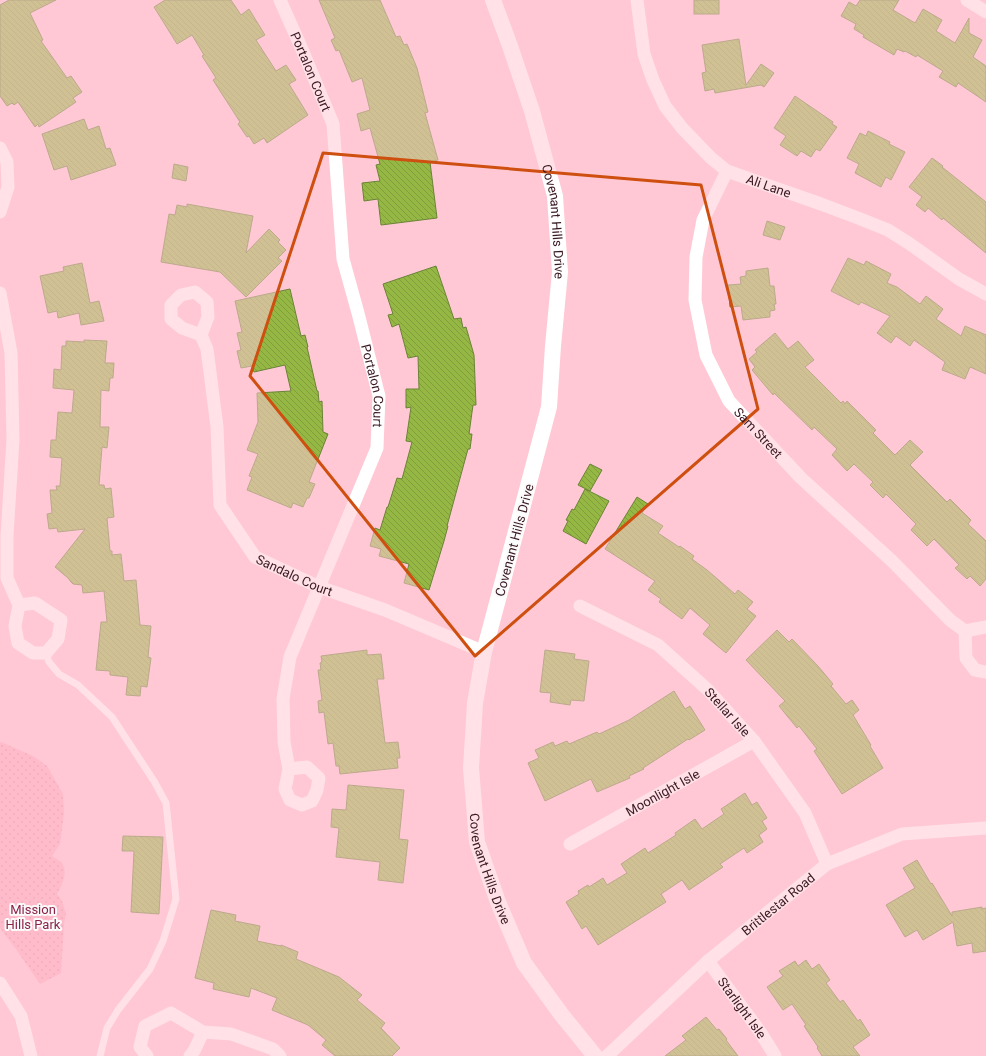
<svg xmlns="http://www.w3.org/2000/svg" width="986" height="1056" viewBox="0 0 986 1056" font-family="Roboto,sans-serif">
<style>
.park{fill:url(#park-dots)}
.building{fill:url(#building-back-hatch);stroke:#6b8337}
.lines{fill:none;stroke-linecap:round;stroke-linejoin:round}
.service{stroke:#fff;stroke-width:7}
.minor{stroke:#fff;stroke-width:13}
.tertiary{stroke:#fff;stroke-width:16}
.marked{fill:none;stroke:#ce4f0f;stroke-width:3;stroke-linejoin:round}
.labels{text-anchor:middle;stroke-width:4;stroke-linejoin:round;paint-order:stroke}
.street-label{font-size:13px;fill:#391821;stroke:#fafafa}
.park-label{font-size:13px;fill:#8b2247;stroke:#fafafa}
</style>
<defs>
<pattern id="park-dots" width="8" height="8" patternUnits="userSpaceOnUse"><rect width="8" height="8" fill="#ffaabe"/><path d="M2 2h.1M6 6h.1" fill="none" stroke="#db92a3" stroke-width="1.8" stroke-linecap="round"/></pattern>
<pattern id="building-back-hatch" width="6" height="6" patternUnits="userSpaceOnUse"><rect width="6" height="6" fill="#95b845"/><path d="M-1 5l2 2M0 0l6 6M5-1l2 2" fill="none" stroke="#819d3c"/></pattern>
</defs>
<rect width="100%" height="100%" fill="#ffc8d4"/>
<path class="park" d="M1,742L33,756L47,766L63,794L64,813L60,844L52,856C55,858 58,860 61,862C69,871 62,885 57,894L62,901L66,914L64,924L61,973L40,984L18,952L0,928V743Z"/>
<g class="building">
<polygon points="9,0 56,0 30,13 43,40 41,41 67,78 71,76 82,92 73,98 76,102 39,127 38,124 35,127 18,102 14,105 12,103 7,106 0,96 0,5"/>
<polygon points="165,0 231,0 241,15 249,9 265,35 256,40 276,71 286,65 296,80 289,84 308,115 267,143 264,138 254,144 249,136 247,137 238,124 240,122 213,80 216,78 202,56 204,55 192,35 177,44 154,7"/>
<polygon points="319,0 380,0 396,37 400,36 404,45 407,44 417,68 428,112 425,113 438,160 430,162 437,218 381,225 378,199 364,201 362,183 380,181 376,165 380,164 370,128 361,131 357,114 370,110 362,78 352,82 339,50 336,51 331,40 335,38"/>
<rect x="694" y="0" width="25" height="14"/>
<polygon points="860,0 899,0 893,10 915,23 923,9 942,20 936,31 955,43 969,18 969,33 982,40 973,57 986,66 986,102 958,83 956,87 939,77 943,71 917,55 916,57 905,51 904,52 897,49 894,55 863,37 864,35 854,29 856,24 841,16 849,2 856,6"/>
<polygon points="739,39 746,85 761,64 774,73 764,87 761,85 715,93 714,89 705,91 702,73 706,72 702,45"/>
<polygon points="795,96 833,122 832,124 837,127 820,151 816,149 811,157 801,151 797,156 780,145 786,136 774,128"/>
<polygon points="84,119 88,130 99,126 106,149 110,148 116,165 71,180 67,166 54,170 42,134"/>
<polygon points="868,131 890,142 889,144 905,152 891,180 886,177 881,187 855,173 859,164 847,158 860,133 866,136"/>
<polygon points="932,158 943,166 942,167 986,202 986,253 943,218 942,220 928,208 925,212 916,205 922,197 909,187"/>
<polygon points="174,164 188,167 186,181 172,178"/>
<polygon points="187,204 253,216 246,253 269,229 280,240 278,242 286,250 278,258 282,261 246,297 220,272 161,262 169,214 175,215 177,205 187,207"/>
<polygon points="767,221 785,227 780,240 763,235"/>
<polygon points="848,258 864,265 866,261 891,274 887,283 897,287 920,304 926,296 943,309 936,319 961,336 965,326 986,335 986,374 970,367 965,379 942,370 945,362 914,340 910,346 896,336 891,343 877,333 890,316 861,302 859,305 831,291"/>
<polygon points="82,263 90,303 99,301 104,321 81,325 79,313 58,318 57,311 48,313 40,276 64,271 63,267"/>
<polygon points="436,266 454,319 461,318 463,328 466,327 474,355 476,405 473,405 469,434 472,434 470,449 468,449 447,526 448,526 444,541 429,590 404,583 409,564 379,556 381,549 370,546 375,528 380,530 387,507 388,507 397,478 402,479 412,442 406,441 411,407 406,408 406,389 419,389 418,356 408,358 399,324 392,327 388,315 393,314 383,284"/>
<polygon points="768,268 770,286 774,286 776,304 774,304 775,310 770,311 770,317 743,320 741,306 730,307 728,285 741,284 740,277 746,276 746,271"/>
<polygon points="290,289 301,336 305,335 308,347 307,347 317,391 318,391 319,402 322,401 323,432 328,434 309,482 315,484 309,498 307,498 303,507 293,503 291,508 247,490 252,477 249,476 258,454 247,450 258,422 257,393 291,391 285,365 254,372 252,366 241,368 237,351 241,350 237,333 242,332 235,301"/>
<polygon points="775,333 788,349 798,341 814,360 805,367 841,403 843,401 845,404 847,401 876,430 873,433 895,455 910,440 923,452 910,465 947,502 950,499 971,520 968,524 986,541 986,579 980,586 970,576 967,579 955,568 959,565 934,539 927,546 911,530 916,524 886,494 883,498 870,485 873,482 854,464 847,471 832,455 837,449 814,427 812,430 774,393 773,395 752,370 755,367 749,359 757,352 755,350"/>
<polygon points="84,340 107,341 105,363 114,363 113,378 110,378 109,391 101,390 100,427 109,427 107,448 102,447 99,485 104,485 105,489 111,488 114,517 107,518 110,551 112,551 112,555 121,554 124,581 136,580 140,625 151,626 148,657 151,658 147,687 141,686 140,696 126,695 128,677 110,675 110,671 96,670 101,622 107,622 104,591 83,593 82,585 73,584 71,582 68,578 55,567 85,529 58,532 57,528 49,529 47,514 52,513 50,490 57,490 56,486 60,486 62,458 50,457 51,440 56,440 58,412 72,413 74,390 53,388 54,369 61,370 62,346 66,346 66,341 84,342"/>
<polygon points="590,464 602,470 590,491 578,485"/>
<polygon points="585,489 609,501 586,544 563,531 568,521 566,520 572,509 574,510"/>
<polygon points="637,497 648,504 642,513 663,526 658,533 679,547 680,546 694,556 692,559 707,570 735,594 738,590 753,602 747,609 756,616 726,653 703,634 710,625 690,608 682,619 659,602 661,599 648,590 655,581 605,549"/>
<polygon points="777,630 789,642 792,639 818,666 833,684 831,686 846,704 852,700 859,710 853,715 871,745 870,746 883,768 842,794 814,751 817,749 799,726 797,728 779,706 785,701 746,660"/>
<polygon points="367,650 367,655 381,654 384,679 377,679 385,743 398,742 400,758 397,758 398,768 340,774 339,766 336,766 333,743 328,744 324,712 319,713 318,701 322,700 318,670 321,670 320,663 322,662 321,656"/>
<polygon points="545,650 575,654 574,659 589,661 584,701 571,700 570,705 550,702 551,693 540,692"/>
<polygon points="674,691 685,709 690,706 705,730 689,740 688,739 643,768 644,769 629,776 630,778 597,792 591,779 545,801 528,763 539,758 535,750 553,742 555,746 567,741 569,744 597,732 599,734 629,720"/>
<polygon points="348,785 404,790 399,839 408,840 403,883 378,880 380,862 336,857 339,828 331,827 332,809 346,810"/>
<polygon points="745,793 752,805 757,802 767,818 762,821 767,829 759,835 763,842 747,853 744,848 720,864 723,867 689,890 682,880 661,894 666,902 598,945 586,926 582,929 566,902 579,894 578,891 588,885 589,887 603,878 607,885 627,873 621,864 645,848 648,853 676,835 675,833 695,819 702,829 724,814 721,809"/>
<polygon points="123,836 163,837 159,914 131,912 134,851 122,851"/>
<polygon points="917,860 931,884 932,883 952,916 952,912 982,907 982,909 986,908 986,951 973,953 972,943 957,946 953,922 923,940 917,930 905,937 886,905 915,888 903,868"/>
<polygon points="211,910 236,915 235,921 260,926 257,941 281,946 281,945 298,952 296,959 339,977 362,995 357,1000 385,1023 381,1028 400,1048 392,1056 335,1056 322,1045 326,1040 308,1025 272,1010 277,998 251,988 249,997 213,989 214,983 195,978"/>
<polygon points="806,960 812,969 819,964 830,980 826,983 840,1002 843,1000 858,1021 860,1019 870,1035 853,1047 860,1056 822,1056 817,1048 818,1047 804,1026 806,1025 792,1004 783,1010 767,987 783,976 779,971 795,961 798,966"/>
<polygon points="706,1017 717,1030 719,1029 727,1039 726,1040 738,1056 665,1056 686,1040 682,1036"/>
</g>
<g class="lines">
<polyline class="service" points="46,653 49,662 59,674 78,685 112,717 154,781 166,803 176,899 163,941 150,969 118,1010 107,1028 100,1056"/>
<g class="minor">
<path id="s1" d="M280,0L301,47L333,124L343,259L358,313L379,396L377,448L290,657L283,699L284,742L289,769L285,789L290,800L302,805L312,801L317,790L319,778L307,767L289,769"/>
<path id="s2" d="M637,0L644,54L653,80L665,106L682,128L711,158L727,171L821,204L858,218L888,230L910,244L959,279L986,294"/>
<polyline points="967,0 986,12"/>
<polyline points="0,148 7,162 8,187 0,212"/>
<path id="s3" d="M727,171L703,220L696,257L695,300L706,355L729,401L801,478L892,561L950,620L965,631L986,627"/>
<polyline points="0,293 11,353 13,439 7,536 7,578 19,605 15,626 18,643 33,653 46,653 58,639 61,620 35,603 19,605"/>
<path id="s4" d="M201,335L182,328L171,319V305L181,295L195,292L207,302L208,317L201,335L207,349L217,427L220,505L255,557L319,587L385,610L484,652"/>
<path id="s5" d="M580,606L658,645L708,690L754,741L805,813L827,864"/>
<polyline points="965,631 966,658 975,670 986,672"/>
<path id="s6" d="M570,844L754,741"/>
<path id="s7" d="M708,961L761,1033L775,1056"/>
<polyline points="0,983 21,1016 31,1056"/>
<polyline points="147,1056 140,1047 145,1026 171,1013 203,1032 231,1034 273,1049 280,1056"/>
<polyline points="190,1056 194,1051 203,1032"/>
<path id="s8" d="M607,1056L708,961L827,864L902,834L986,828"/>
</g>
<path class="tertiary" id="s9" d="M493,0L510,46L532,111L555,196L560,272L553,346L549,407L484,652L475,703L471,768L477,842L498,902L524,963L561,1014L595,1056"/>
</g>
<path d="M0 0H986V1056H0ZM323,153L701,185L758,409L475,656L250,376Z" fill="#ffc8d4" fill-opacity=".55" fill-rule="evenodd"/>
<path class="marked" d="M323,153L701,185L758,409L475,656L250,376Z"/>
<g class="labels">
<g class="street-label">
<text dy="5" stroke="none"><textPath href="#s1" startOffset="78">Portalon Court</textPath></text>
<text dy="5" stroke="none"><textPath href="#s2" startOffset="245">Ali Lane</textPath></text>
<text dy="5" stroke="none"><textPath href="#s9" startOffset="231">Covenant Hills Drive</textPath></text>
<text dy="5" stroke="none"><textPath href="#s1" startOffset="401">Portalon Court</textPath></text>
<text dy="5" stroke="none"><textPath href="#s3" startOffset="286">Sam Street</textPath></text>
<text transform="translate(514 540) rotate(-75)" y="5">Covenant Hills Drive</text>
<text dy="5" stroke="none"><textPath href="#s4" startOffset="405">Sandalo Court</textPath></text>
<text dy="5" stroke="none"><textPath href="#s5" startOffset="184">Stellar Isle</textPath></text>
<text dy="5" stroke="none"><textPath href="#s6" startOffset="106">Moonlight Isle</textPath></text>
<text dy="5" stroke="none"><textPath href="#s9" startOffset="891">Covenant Hills Drive</textPath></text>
<text dy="5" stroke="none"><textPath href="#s8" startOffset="229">Brittlestar Road</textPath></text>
<text dy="5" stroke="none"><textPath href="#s7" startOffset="58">Starlight Isle</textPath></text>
</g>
<g class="park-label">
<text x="33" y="914">Mission<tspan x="33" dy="15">Hills Park</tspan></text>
</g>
</g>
</svg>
